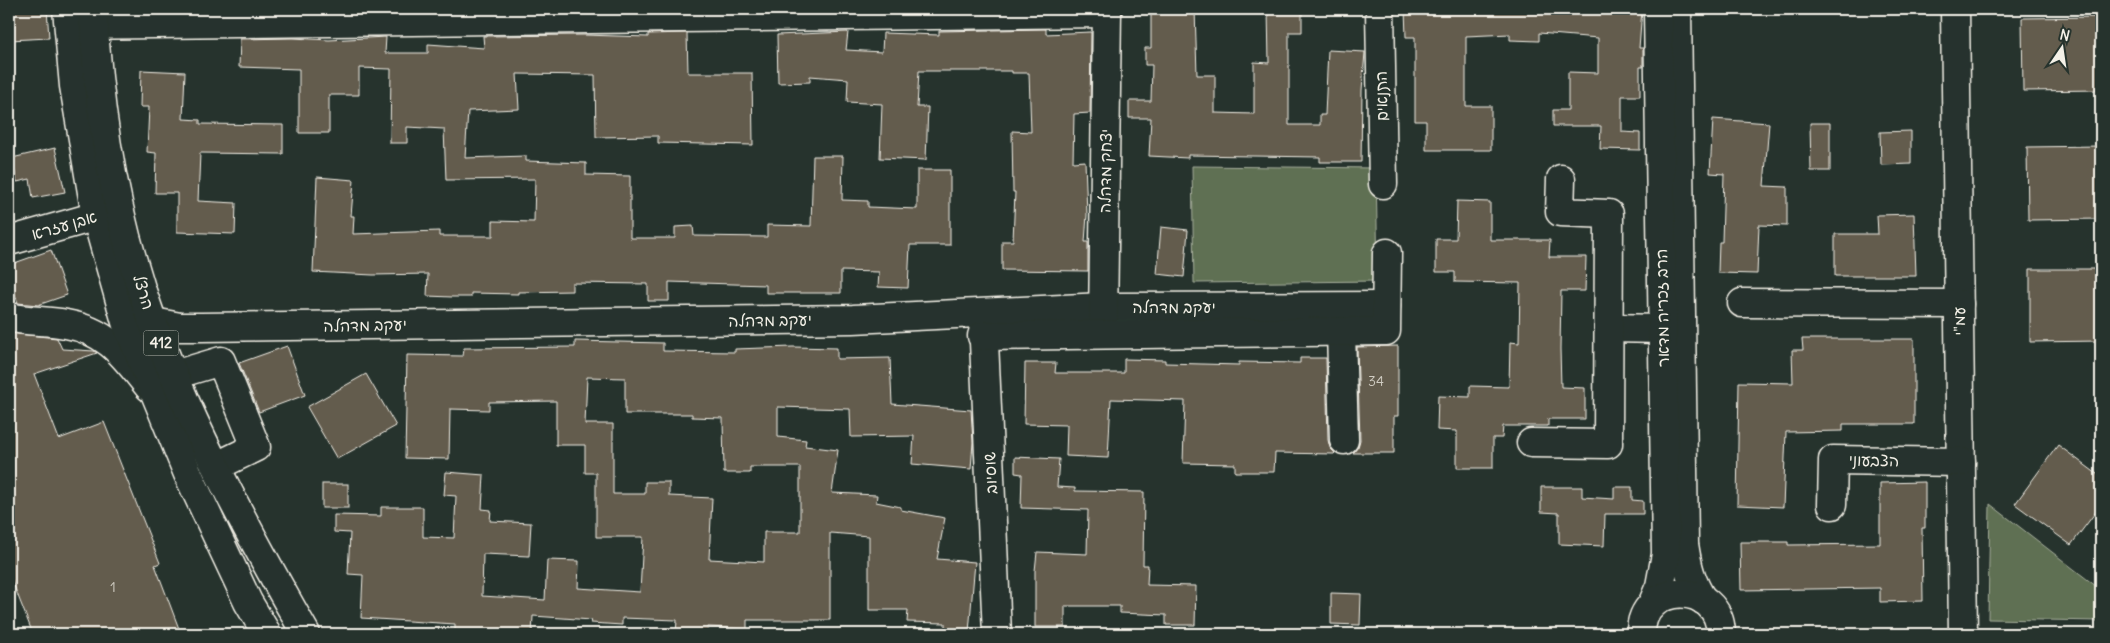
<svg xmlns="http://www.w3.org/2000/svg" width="2110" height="643" viewBox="0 0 2110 643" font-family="Delius,'Playpen Sans Hebrew',sans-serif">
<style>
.green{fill:#5e7053;stroke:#a9b09e}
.building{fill:#645c4e;stroke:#f4f1e8;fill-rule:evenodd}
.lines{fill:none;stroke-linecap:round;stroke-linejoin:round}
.minor-casing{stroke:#f4f1e8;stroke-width:31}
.major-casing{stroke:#f4f1e8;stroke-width:31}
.minor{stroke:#26332d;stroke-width:28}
.major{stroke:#26332d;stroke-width:28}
.labels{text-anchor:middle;stroke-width:4;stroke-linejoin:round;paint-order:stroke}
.number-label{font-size:14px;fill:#d0ccc2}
.shield{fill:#26332d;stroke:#b6b8b0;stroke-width:1}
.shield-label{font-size:15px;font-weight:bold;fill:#f4f1e8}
.street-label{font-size:16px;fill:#f4f1e8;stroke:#26332d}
</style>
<rect width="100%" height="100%" fill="#26332d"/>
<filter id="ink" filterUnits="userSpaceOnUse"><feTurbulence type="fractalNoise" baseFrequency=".02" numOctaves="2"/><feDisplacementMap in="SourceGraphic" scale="10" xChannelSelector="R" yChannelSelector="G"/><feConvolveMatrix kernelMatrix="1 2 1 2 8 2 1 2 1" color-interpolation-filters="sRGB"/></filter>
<g filter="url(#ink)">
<g class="green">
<polygon points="1192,166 1376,168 1378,281 1194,283"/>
<polygon points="1990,504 2101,590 2101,621 1988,619"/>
</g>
<g class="building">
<polygon points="9,9 47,9 49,38 9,40"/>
<polygon points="1151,9 1195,9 1197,75 1215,75 1215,113 1254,114 1254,62 1269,63 1268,9 1302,9 1302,32 1289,32 1289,125 1320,125 1320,115 1325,115 1328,50 1365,52 1362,90 1361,162 1320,162 1320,157 1188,155 1188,158 1149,156 1151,118 1129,118 1129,101 1151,101 1152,65 1145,65 1145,48 1151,48"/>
<polygon points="1405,9 1642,9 1639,48 1643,48 1643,67 1640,67 1640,96 1622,96 1622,132 1640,133 1640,150 1600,149 1601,126 1553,126 1553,110 1568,110 1568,72 1598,73 1598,38 1539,33 1539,41 1510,40 1510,34 1466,36 1466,106 1491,106 1491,150 1426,150 1426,121 1415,121 1415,37 1406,37"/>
<polygon points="2101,17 2101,90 2023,91 2022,18"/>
<polygon points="1046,29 1046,34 1091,32 1090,113 1074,114 1073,162 1085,161 1087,215 1085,242 1088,242 1088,271 1002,270 1002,241 1013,241 1015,192 1013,192 1012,131 1031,132 1029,73 1012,73 1012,71 919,71 917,107 928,107 926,160 880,158 882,104 847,102 848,79 810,76 810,82 778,83 777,35 848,32 846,50 882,52 883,33 939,35 939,31"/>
<polygon points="687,33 688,73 752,73 753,145 658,143 658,136 596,137 595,75 517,74 519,109 468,111 465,158 526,156 526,161 586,163 586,175 630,176 630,238 675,238 675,227 693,226 694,236 767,237 767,225 811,226 813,156 843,156 842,200 868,201 868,207 917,209 917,170 950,170 950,245 910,245 908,288 878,287 879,272 841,271 841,293 766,293 766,285 669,282 669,301 648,301 648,284 572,283 572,291 518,292 518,294 471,293 471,297 452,297 427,296 428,274 373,275 313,272 317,177 354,180 351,216 354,216 353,234 439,231 439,236 493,236 493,221 534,222 535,179 446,180 444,129 407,127 407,143 390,143 391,69 359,68 359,95 329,95 329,133 299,133 299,69 239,67 240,39 293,38 329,40 386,37 385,53 428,53 428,44 484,48 483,36 584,35 648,37 648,34"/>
<polygon points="141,70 185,72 183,119 200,120 200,124 283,125 283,154 200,153 198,201 236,203 235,234 177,232 177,193 155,193 156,153 147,152 149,107 140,107"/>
<polygon points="1713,119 1769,123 1764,186 1787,187 1787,226 1759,225 1757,274 1718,273 1719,242 1722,242 1724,174 1710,173"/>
<polygon points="1810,123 1830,123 1830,171 1811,171"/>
<polygon points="1911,131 1911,164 1881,165 1880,132"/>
<polygon points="2101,146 2101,219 2028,220 2027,147"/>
<polygon points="55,148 65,192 33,198 30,179 17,182 12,158"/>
<polygon points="1457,201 1490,202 1490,240 1550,240 1549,257 1586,257 1585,291 1561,291 1560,349 1561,387 1585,388 1585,419 1548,419 1548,426 1503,426 1502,438 1493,438 1493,468 1457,468 1457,431 1437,430 1438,396 1470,397 1470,386 1509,387 1510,342 1519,343 1520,283 1455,282 1455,272 1436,272 1436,239 1456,239"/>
<polygon points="1914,214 1916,276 1835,276 1835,234 1878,234 1877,215"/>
<polygon points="1161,227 1188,230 1184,277 1157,274"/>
<polygon points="51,250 67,295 38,305 18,303 9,276 9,265"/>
<polygon points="2030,269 2101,269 2101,341 2030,342"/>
<polygon points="9,333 57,338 62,349 94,351 97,353 34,374 59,439 104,422 160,563 155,565 181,634 33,634 9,573"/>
<polygon points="1802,339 1914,339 1914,424 1843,424 1843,431 1786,432 1783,507 1737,505 1739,382 1793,383 1792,350 1803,350"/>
<path d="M575,341L663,343V351L735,352V349L793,347L837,348V359L890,358L892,404L971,410L973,442L971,469L912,464L914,436L851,437L850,409L778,407V437L806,440L805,446L838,450L832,493L877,495L876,502L901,507V510L945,518L937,559L975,562L969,632L945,629V623L907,622L908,610H869V536L830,533V620H747V629L708,627L707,634H676L677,620L622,618V625L591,623L592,620L533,616L532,634L481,632V634H455V624L361,618L363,575L348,574L350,533L334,532V515L381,516V507H423V537L454,538L456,496L444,495L446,472L484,475L482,509L491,510L490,521L531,523L529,556L483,554L482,596L545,600L547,560L579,561L578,588L640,592L643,537H596V473H585V445H556V401L489,402V410L450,409L449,459L405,458L407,355L463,356L464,348L575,347ZM587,377L625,378V414H692V417L723,418L724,473H750V467H800V532H764V562L709,559L712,498L669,496V482H645V494H613V424H585Z"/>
<polygon points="287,346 305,395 259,412 239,363"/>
<polygon points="1398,346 1398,416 1394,416 1394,453 1353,453 1358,447 1360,440 1357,347"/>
<polygon points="1300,358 1326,358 1328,440 1330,448 1335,453 1334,454 1275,453 1274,472 1235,472 1235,464 1183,463 1185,401 1111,399 1108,458 1066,456 1067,425 1024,424 1025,363 1056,363 1055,373 1124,373 1124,359 1165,360 1165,363 1239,365 1239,362 1300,363"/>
<polygon points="366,374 396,426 337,459 307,407"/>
<polygon points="2058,445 2101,477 2101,505 2071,545 2015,504"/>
<polygon points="1015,457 1059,459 1057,487 1075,488 1075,491 1144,492 1143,565 1148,565 1147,585 1196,586 1195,625 1166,625 1166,615 1120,613 1120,606 1065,606 1065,627 1035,627 1035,571 1037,552 1087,554 1088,510 1021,508 1022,474 1015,473"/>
<polygon points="1925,482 1925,528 1922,528 1923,601 1880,602 1880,588 1741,590 1740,542 1788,542 1788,545 1880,544 1880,483"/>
<rect x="322" y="484" width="26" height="24"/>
<polygon points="1541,487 1582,487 1582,497 1614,499 1614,487 1632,487 1632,500 1643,501 1643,514 1605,514 1604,546 1559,544 1559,513 1541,512"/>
<polygon points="1331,593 1361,594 1360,625 1331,624"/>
</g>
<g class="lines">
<defs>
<g id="minor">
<polyline points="1380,9 1383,184"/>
<path d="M1677,9L1684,544C1687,564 1691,583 1703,600"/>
<polyline points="1955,9 1963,634"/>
<polyline points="70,25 1107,13"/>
<polyline points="9,241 118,210"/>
<polyline points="1742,303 1959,304"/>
<path d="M9,317C27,322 47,320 66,324C108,331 124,356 149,387"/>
<polyline points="983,319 997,634"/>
<polyline points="153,322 180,327 201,327 853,319 1103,307 1386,306"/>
<polyline points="1103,325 1107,9"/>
<polyline points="1609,328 1662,329"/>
<polyline points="1341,331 1344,440"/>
<polyline points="982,336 1386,331 1387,253"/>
<polyline points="174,375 221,361 256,447 217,466"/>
<polyline points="1531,443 1608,444 1609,214 1560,212 1561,179"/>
<polyline points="1832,505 1833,460 1961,462"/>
<polyline points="1652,605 1660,586 1666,554 1658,9"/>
<path d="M1641,634C1640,581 1720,579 1721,634"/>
</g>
<g id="major">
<polyline points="67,9 74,86 96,216 126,322 188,474 248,602 267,634"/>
<path d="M93,9C98,115 116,223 153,323C193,431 249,534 306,634"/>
</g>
</defs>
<use href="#minor" class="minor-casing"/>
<use href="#major" class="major-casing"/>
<use href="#minor" class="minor"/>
<use href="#major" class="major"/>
</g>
</g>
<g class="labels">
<g class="number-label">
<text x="1376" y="386">34</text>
<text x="113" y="592">1</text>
</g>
<rect class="shield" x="143.5" y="330.5" width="35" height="25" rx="4"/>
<g class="shield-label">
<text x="161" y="348">412</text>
</g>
<g class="street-label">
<text transform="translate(1381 96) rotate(-91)" y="6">התנאים</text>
<text transform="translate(1105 171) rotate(-89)" y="6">יצחק מדהלה</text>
<text transform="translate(64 225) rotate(-16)" y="6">אבן עזרא</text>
<text transform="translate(144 292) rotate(73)" y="6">הרצל</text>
<text x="1174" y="313">יעקב מדהלה</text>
<text transform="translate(1662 308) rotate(-91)" y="6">הרב זכריה מדאר</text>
<text transform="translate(770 320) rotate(-1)" y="6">יעקב מדהלה</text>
<text transform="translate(1959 321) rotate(-91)" y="6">עמ"י</text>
<text transform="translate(365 325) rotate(-1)" y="6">יעקב מדהלה</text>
<text transform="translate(1874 460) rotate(1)" y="6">הצבעוני</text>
<text transform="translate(990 473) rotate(-93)" y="6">שוסיוב</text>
</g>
</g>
<rect width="2110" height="643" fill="none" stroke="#26332d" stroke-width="30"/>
<rect x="15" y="15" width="2080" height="613" fill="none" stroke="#f4f1e8" stroke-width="2" filter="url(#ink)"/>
<g transform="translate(2062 48) rotate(13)" stroke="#26332d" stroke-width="4" paint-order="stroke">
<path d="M0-4L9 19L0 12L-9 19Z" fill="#f4f1e8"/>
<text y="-8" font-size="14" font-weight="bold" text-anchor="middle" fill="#f4f1e8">N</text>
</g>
</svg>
